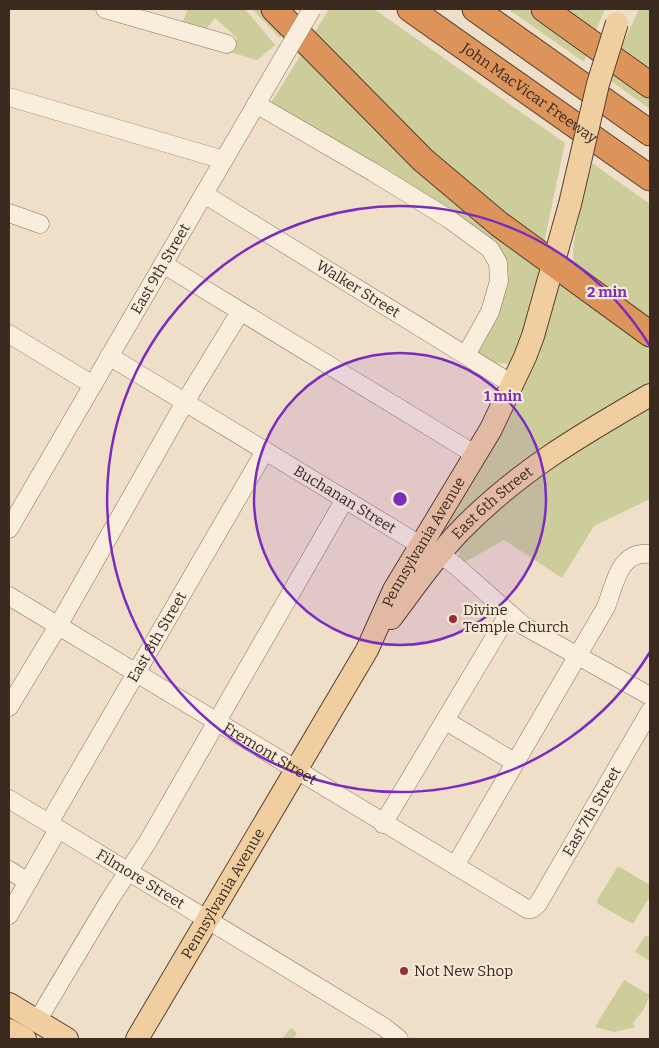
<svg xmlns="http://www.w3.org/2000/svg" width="659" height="1048" viewBox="0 0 659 1048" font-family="Bitter,serif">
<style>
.green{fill:#cdcd9b}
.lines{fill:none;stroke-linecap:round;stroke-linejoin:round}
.minor-casing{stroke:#8b705c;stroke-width:19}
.major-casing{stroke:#593f30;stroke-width:24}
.highway-casing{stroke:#593f30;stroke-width:27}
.minor{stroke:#f9eddb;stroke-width:18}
.major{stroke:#f1cea0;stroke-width:22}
.highway{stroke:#dc945a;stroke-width:25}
.minor-bridge-casing{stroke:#8b705c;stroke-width:19;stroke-linecap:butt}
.major-bridge-casing{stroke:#593f30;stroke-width:24;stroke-linecap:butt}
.minor-bridge{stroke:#f9eddb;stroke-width:18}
.major-bridge{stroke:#f1cea0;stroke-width:22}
.ring{fill:none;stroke:#7b2cbf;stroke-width:2.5}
.poi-dot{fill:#9a2c3a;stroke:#f6ead7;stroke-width:2}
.labels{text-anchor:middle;stroke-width:4.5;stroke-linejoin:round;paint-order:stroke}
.street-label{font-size:15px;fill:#3b2a20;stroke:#f6ead7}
.poi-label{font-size:15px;fill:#3b2a20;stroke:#f6ead7;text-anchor:start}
.centre{fill:#7b2cbf;stroke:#f6ead7;stroke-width:2.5}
.ring-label{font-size:15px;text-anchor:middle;font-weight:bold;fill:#7b2cbf;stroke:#f6ead7;stroke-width:4.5;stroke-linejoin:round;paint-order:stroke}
</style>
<rect width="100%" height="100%" fill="#efdec8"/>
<g class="green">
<polygon points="188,9 245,9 275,45 257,60 230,52 237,38 215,18 203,33 181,26"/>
<polygon points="252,9 261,9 284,31 280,38"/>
<polygon points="329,9 374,9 565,143 544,243 463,183 311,38"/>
<polygon points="508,9 527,9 588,52 584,62"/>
<polygon points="557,9 605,9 594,35"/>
<polygon points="639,9 650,9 650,76 618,54"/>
<polygon points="302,53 536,262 541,275 541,282 511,364 496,363 474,350 501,257 269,106"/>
<polygon points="614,69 650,95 650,109 611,81"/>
<path d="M592,163L650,204V318C637,307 621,302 607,292C596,285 579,274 574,261C569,247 588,180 592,163Z"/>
<polygon points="557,280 650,344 650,385 448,531 445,529 446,526 488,451"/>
<polygon points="650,409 650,499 594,526 562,578 504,540 463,563 459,557 458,548 513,491 599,433 626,423"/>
<polygon points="618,866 650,885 650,896 633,924 598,904 597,900"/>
<polygon points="645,936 650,937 650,961 635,952"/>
<polygon points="624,980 650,995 644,1009 633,1023 635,1027 614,1032 595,1027"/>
<polygon points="291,1028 297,1033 293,1039 282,1039"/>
</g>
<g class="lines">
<defs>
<g id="minor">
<polyline points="105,9 227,44"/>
<polyline points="9,97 224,160"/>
<polyline points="256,104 373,172 449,219 490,249 498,263 499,281 490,312 466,355"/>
<path id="s1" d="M204,194L512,384"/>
<polyline points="9,213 40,224"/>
<polyline points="163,264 476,455"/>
<polyline points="9,334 93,385"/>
<path id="s2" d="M109,356L420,545L440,554L456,566L524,626L650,696"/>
<path id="s3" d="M9,529L286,53"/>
<path id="s4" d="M9,596L527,909H532L538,904L650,711"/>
<polyline points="9,707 58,626 185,402 240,312"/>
<polyline points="446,721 514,762"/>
<path id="s5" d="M9,799L384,1027L399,1039"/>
<path id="s6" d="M49,823L265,451"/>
<polyline points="383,824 509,613"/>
<path d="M455,866L606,607C615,584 619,550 650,554"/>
<polyline points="9,870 28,882"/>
<polyline points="9,915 58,829"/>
<polyline points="37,1021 110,899 147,843 345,499"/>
</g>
<g id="major">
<path id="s7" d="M391,618C413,589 434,558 459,532C517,472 579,436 650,395"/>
<polyline points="9,1004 67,1039"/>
<polyline points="9,1030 25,1039"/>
<path id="s8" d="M137,1039L367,650L394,590L491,429L525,357L533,336L570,204"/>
</g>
<g id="highway">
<polyline points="274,9 423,160 499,224 650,334"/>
<path id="s9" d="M410,9L650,178"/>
<polyline points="475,9 650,133"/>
<polyline points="544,9 650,85"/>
</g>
</defs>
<use href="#minor" class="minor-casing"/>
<use href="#major" class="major-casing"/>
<use href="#highway" class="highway-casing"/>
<use href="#minor" class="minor"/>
<use href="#major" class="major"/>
<use href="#highway" class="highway"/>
<defs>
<polyline id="minor-bridge" points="286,53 312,9"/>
<polyline id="major-bridge" points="570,204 598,84 617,23"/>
</defs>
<use href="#minor-bridge" class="minor-bridge-casing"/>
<use href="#major-bridge" class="major-bridge-casing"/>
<use href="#minor-bridge" class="minor-bridge"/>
<use href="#major-bridge" class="major-bridge"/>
</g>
<circle cx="400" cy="499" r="146" fill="#7b2cbf" fill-opacity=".12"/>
<g class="ring">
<circle cx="400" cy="499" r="146"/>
<path d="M650 652A293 293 0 1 1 650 346"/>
</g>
<g class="poi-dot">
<circle cx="453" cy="619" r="5"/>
<circle cx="404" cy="971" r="5"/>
</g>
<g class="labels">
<g class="street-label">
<text dy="5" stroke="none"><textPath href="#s9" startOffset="146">John MacVicar Freeway</textPath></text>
<text dy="5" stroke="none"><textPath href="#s3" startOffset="301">East 9th Street</textPath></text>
<text dy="5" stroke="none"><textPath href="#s1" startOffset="181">Walker Street</textPath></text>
<text dy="5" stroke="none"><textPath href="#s2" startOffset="276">Buchanan Street</textPath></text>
<text dy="5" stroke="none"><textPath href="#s7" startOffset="154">East 6th Street</textPath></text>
<text dy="5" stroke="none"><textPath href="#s8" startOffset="574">Pennsylvania Avenue</textPath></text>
<text dy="5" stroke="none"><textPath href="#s6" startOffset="215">East 8th Street</textPath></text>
<text dy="5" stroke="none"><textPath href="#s4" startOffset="305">Fremont Street</textPath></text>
<text dy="5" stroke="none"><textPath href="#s4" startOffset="725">East 7th Street</textPath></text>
<text dy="5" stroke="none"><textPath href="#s5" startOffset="154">Filmore Street</textPath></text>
<text dy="5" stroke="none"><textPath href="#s8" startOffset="169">Pennsylvania Avenue</textPath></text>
</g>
<g class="poi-label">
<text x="463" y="615">Divine<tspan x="463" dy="17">Temple Church</tspan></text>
<text x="414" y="976">Not New Shop</text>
</g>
</g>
<circle cx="400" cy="499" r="8" class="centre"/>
<g class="ring-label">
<text x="607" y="297">2 min</text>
<text x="503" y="401">1 min</text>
</g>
<rect width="659" height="1048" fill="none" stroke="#3b2a20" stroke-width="20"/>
</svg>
